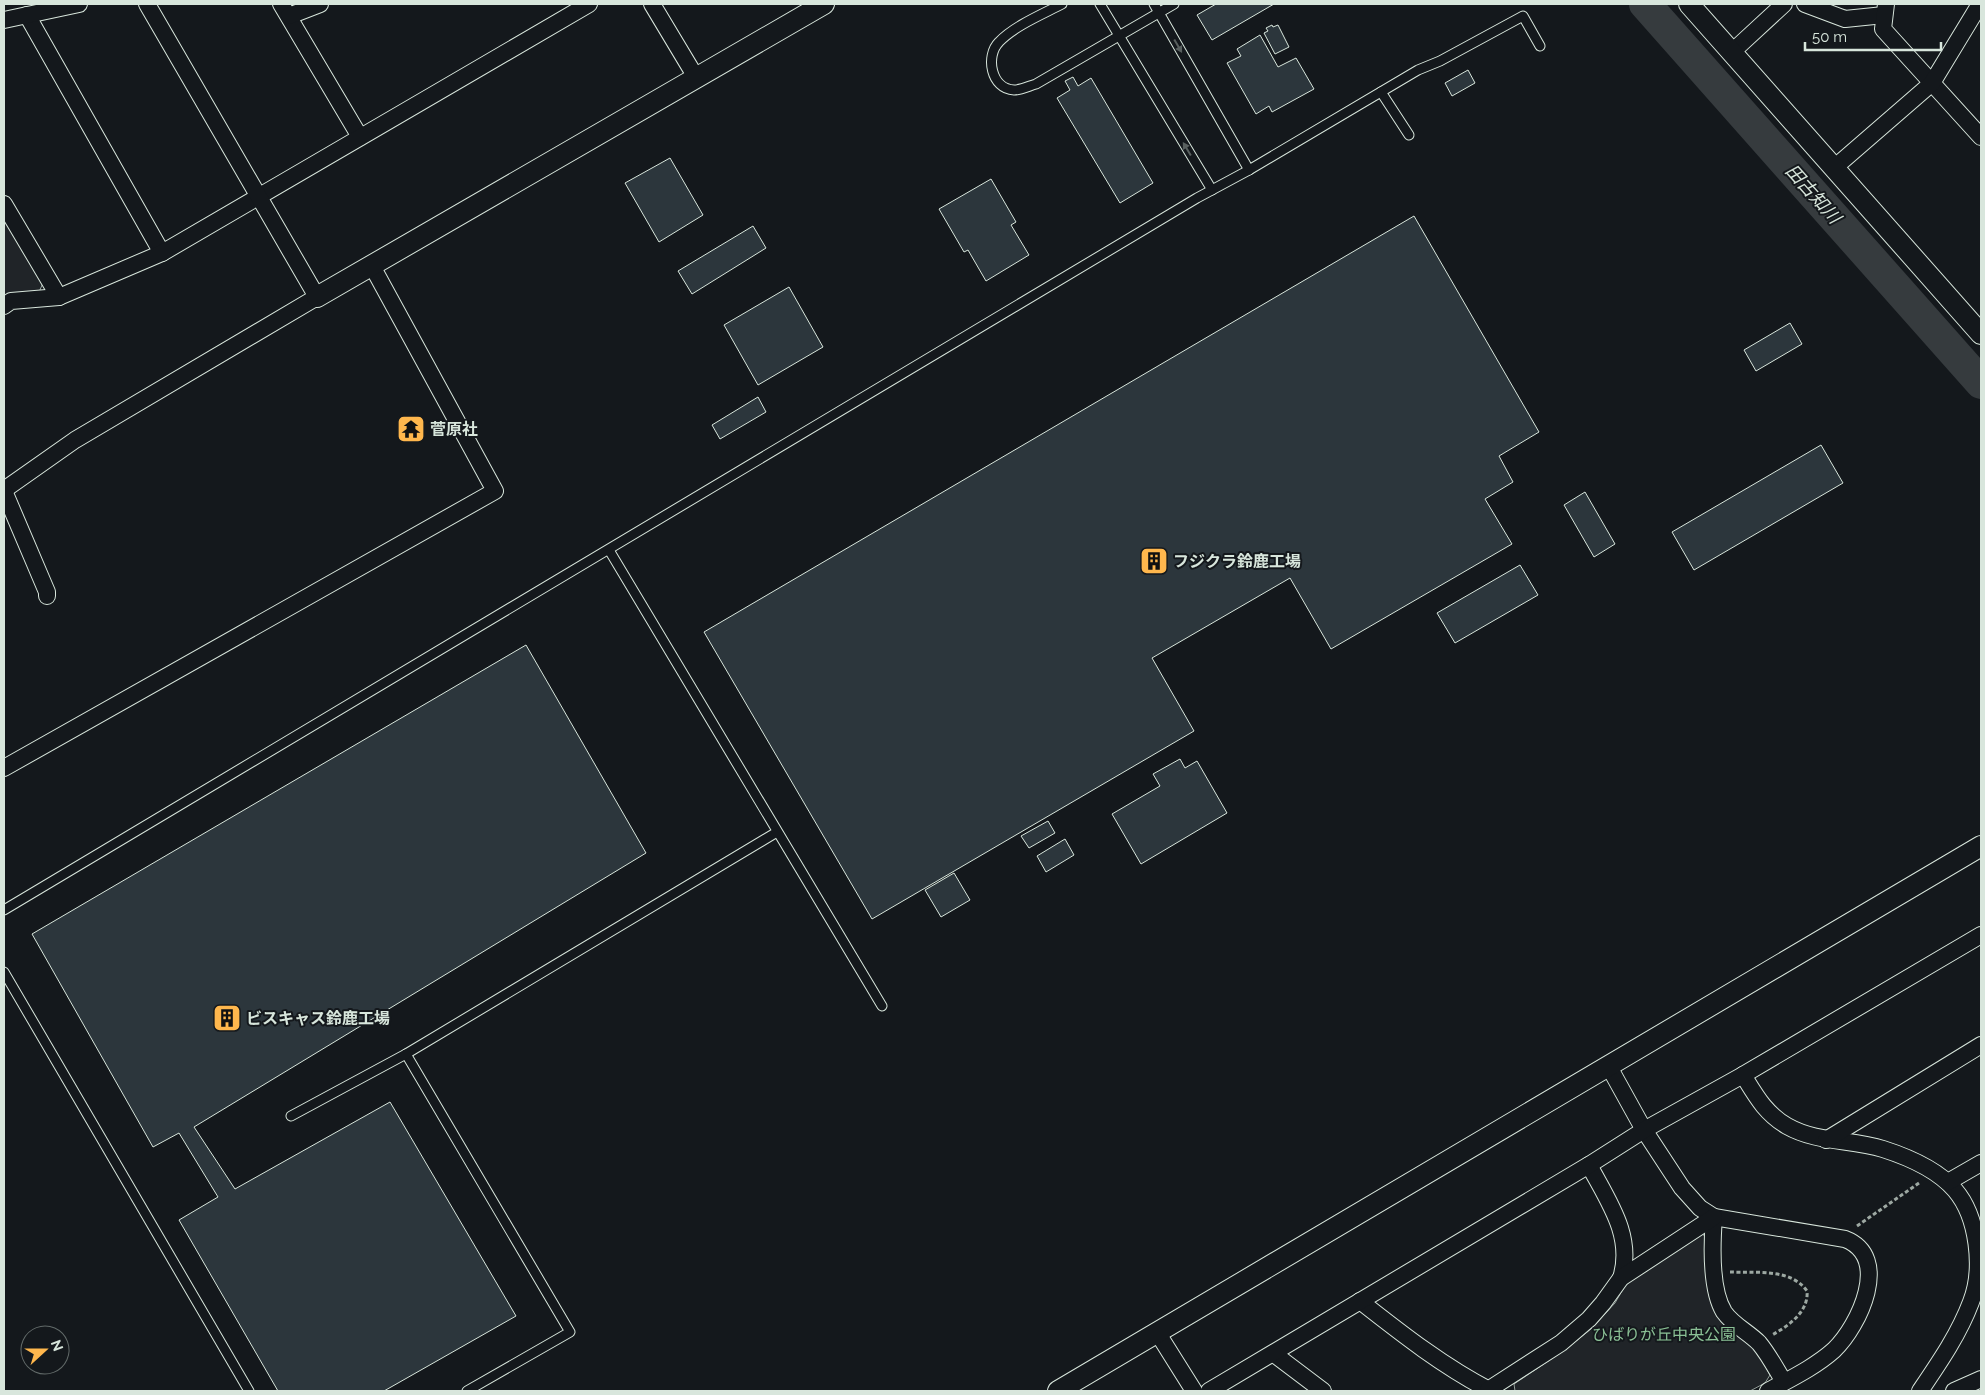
<svg xmlns="http://www.w3.org/2000/svg" width="1985" height="1395" viewBox="0 0 1985 1395" font-family="Raleway,'Noto Sans JP',sans-serif">
<style>
.green{fill:#202428;stroke:#939e99}
.lines{fill:none;stroke-linecap:round;stroke-linejoin:round}
.river{stroke:#363b3e;stroke-width:32}
.building{fill:#2c363c;stroke:#d8e6dc}
.service-casing{stroke:#d8e6dc;stroke-width:11}
.minor-casing{stroke:#d8e6dc;stroke-width:18}
.tertiary-casing{stroke:#d8e6dc;stroke-width:22}
.path{stroke:#9da8a2;stroke-width:3;stroke-dasharray:4 2.5;stroke-linecap:butt}
.service{stroke:#14181c;stroke-width:9}
.minor{stroke:#14181c;stroke-width:16}
.tertiary{stroke:#14181c;stroke-width:20}
.oneway{fill:#59605f}
.labels{text-anchor:middle;stroke-width:4;stroke-linejoin:round;paint-order:stroke}
.poi-label{font-size:16px;font-weight:bold;fill:#d8e6dc;stroke:#14181c;text-anchor:start}
.park-label{font-size:16px;fill:#8ac095;stroke:#14181c}
.water-label{font-size:18px;font-style:italic;fill:#d8e6dc;stroke:#14181c}
</style>
<rect width="100%" height="100%" fill="#14181c"/>
<g class="green">
<polygon points="4,217 43,283 39,292 4,296"/>
<polygon points="1700,1233 1707,1237 1711,1299 1757,1351 1770,1375 1765,1383 1750,1391 1515,1391 1514,1384 1566,1349 1591,1329 1615,1303 1630,1277"/>
</g>
<g class="lines">
<polyline class="river" points="1645,4 1981,383"/>
</g>
<g class="building">
<polygon points="1216,4 1274,4 1212,40 1197,15"/>
<polygon points="1272,25 1273,27 1278,25 1289,47 1275,54 1264,33 1268,31 1266,28"/>
<polygon points="1260,35 1278,67 1296,58 1314,89 1272,112 1269,106 1256,114 1227,63 1241,56 1237,49"/>
<polygon points="1468,70 1475,83 1452,96 1445,83"/>
<polygon points="1073,77 1078,86 1091,78 1153,183 1120,203 1057,98 1070,90 1065,81"/>
<polygon points="670,158 703,215 659,242 625,183"/>
<polygon points="991,179 1016,222 1011,225 1029,255 986,281 968,250 964,252 939,209"/>
<polygon points="1414,216 1539,432 1499,456 1513,482 1485,499 1512,544 1331,649 1290,578 1152,658 1194,731 872,919 704,632"/>
<polygon points="753,226 766,248 692,294 678,271"/>
<polygon points="789,287 823,347 758,385 724,325"/>
<polygon points="1790,323 1802,344 1756,371 1744,350"/>
<polygon points="758,397 766,412 720,439 712,425"/>
<polygon points="1821,445 1843,483 1694,570 1672,532"/>
<polygon points="1585,492 1615,544 1594,557 1564,505"/>
<polygon points="1520,565 1538,595 1455,643 1437,613"/>
<polygon points="526,645 646,853 194,1127 235,1189 390,1102 516,1316 384,1391 278,1391 179,1220 218,1197 179,1133 153,1147 32,934"/>
<polygon points="1180,759 1185,768 1197,761 1227,813 1141,864 1112,814 1160,786 1153,774"/>
<polygon points="1048,821 1055,833 1029,848 1021,836"/>
<polygon points="1065,839 1074,855 1046,872 1037,856"/>
<polygon points="954,873 970,900 941,917 925,890"/>
</g>
<g class="lines">
<defs>
<g id="service">
<path d="M1062,4C1043,14 1014,26 999,42C985,56 991,89 1014,90C1021,90 1029,86 1036,84L1174,4"/>
<polyline points="1100,4 1212,190"/>
<polyline points="1154,4 1249,170"/>
<polyline points="1381,92 1409,135"/>
<polyline points="609,550 882,1006"/>
<polyline points="4,910 1197,198 1249,170 1418,70 1440,61 1523,16 1540,46"/>
<polyline points="4,972 249,1391"/>
<polyline points="406,1054 570,1332 467,1391"/>
<polyline points="291,1116 406,1054 777,832"/>
</g>
<g id="minor">
<polyline points="281,4 360,137"/>
<polyline points="652,4 697,79"/>
<polyline points="1805,4 1845,19 1884,15"/>
<polyline points="1886,4 1883,29 1981,137"/>
<polyline points="27,15 162,253"/>
<polyline points="289,16 320,4"/>
<polyline points="4,20 79,4"/>
<polyline points="1732,52 1784,4"/>
<polyline points="1834,168 1932,83 1980,4"/>
<polyline points="4,204 59,297"/>
<polyline points="4,306 11,301 59,297 162,253 589,4"/>
<polyline points="4,490 75,440 317,297 147,4"/>
<polyline points="4,491 47,592 47,596"/>
<polyline points="4,768 495,491 372,266"/>
<path d="M1608,1065L1644,1130L1682,1188L1700,1208L1714,1217L1845,1239C1892,1257 1859,1326 1834,1350C1815,1367 1790,1379 1768,1391"/>
<path d="M1743,1075C1756,1096 1765,1113 1787,1126C1817,1143 1851,1139 1883,1149C1908,1157 1937,1169 1955,1190C1978,1217 1984,1269 1971,1302C1959,1334 1939,1363 1920,1391"/>
<polyline points="1826,1140 1981,1045"/>
<path d="M1589,1165C1608,1201 1634,1236 1621,1278"/>
<polyline points="1948,1182 1981,1163"/>
<path d="M1714,1217C1712,1243 1710,1289 1724,1312C1733,1325 1748,1332 1759,1343C1769,1355 1776,1369 1784,1382"/>
<path d="M1360,1301C1402,1334 1444,1367 1491,1391"/>
<polyline points="1157,1332 1194,1391"/>
<polyline points="1274,1354 1323,1391"/>
<polyline points="1488,1390 1561,1343 1589,1319 1603,1303 1621,1278 1714,1217"/>
<polyline points="1209,1391 1589,1165 1644,1130 1743,1075 1981,935"/>
<polyline points="1954,1391 1981,1379"/>
</g>
<g id="tertiary">
<polyline points="1689,4 1981,334"/>
<polyline points="317,297 824,4"/>
<polyline points="1058,1391 1981,846"/>
</g>
</defs>
<use href="#service" class="service-casing"/>
<use href="#minor" class="minor-casing"/>
<use href="#tertiary" class="tertiary-casing"/>
<g class="path">
<polyline points="1857,1226 1919,1183"/>
<path d="M1730,1272C1755,1273 1791,1268 1807,1291C1809,1312 1788,1326 1772,1335"/>
</g>
<use href="#service" class="service"/>
<use href="#minor" class="minor"/>
<use href="#tertiary" class="tertiary"/>
</g>
<defs><path id="oneway-solid" d="M-6-.8H1V-3.2L6.5 0L1 3.2V.8H-6Z" transform="scale(1.25)"/></defs>
<g class="oneway">
<use href="#oneway-solid" transform="translate(1178 46) rotate(60)"/>
<use href="#oneway-solid" transform="translate(1187 149) rotate(-121)"/>
</g>
<defs>
<symbol id="temple-square" viewBox="-11 -11 22 22"><rect x="-9" y="-9" width="18" height="18" rx="4" fill="#ffb74d" stroke="#14181c"/><path d="M0-6L5-2H3V0L6.5 2.5H4V6H1.5V3h-3V6H-4V2.5H-6.5L-3 0V-2H-5Z" fill="#111"/></symbol>
<symbol id="building-square" viewBox="-11 -11 22 22"><rect x="-9" y="-9" width="18" height="18" rx="4" fill="#ffb74d" stroke="#14181c"/><path d="M-4-6H4V6H1V3H-1V6H-4ZM-2.5-4.3h1.7v1.8h-1.7ZM.8-4.3h1.7v1.8H.8ZM-2.5-1h1.7V.8h-1.7ZM.8-1h1.7V.8H.8Z" fill="#111"/></symbol>
</defs>
<g fill-rule="evenodd">
<use href="#temple-square" x="395" y="413" width="32" height="32"/>
<use href="#building-square" x="1138" y="545" width="32" height="32"/>
<use href="#building-square" x="211" y="1002" width="32" height="32"/>
</g>
<g class="labels">
<g class="poi-label">
<text x="430" y="435">菅原社</text>
<text x="1173" y="567">フジクラ鈴鹿工場</text>
<text x="246" y="1024">ビスキャス鈴鹿工場</text>
</g>
<g class="park-label">
<text x="1664" y="1340">ひばりが丘中央公園</text>
</g>
<g class="water-label">
<text transform="translate(1813 194) rotate(48)" y="6">田古知川</text>
</g>
</g>
<rect width="1985" height="1395" fill="none" stroke="#d8e6dc" stroke-width="10"/>
<g transform="translate(45 1350) rotate(69)"><circle r="24" fill="#14181c" stroke="#626a69"/>
<path d="M0-4L9 19L0 12L-9 19Z" fill="#ffb74d"/>
<text y="-8" font-size="14" font-weight="bold" text-anchor="middle" fill="#d8e6dc">N</text>
</g>
<path d="M1805 42v8h136v-8" fill="none" stroke="#d8e6dc" stroke-width="2.5"/>
<text x="1812" y="42" font-size="15" fill="#d8e6dc" stroke="#14181c" stroke-width="4" paint-order="stroke">50 m</text>
</svg>
